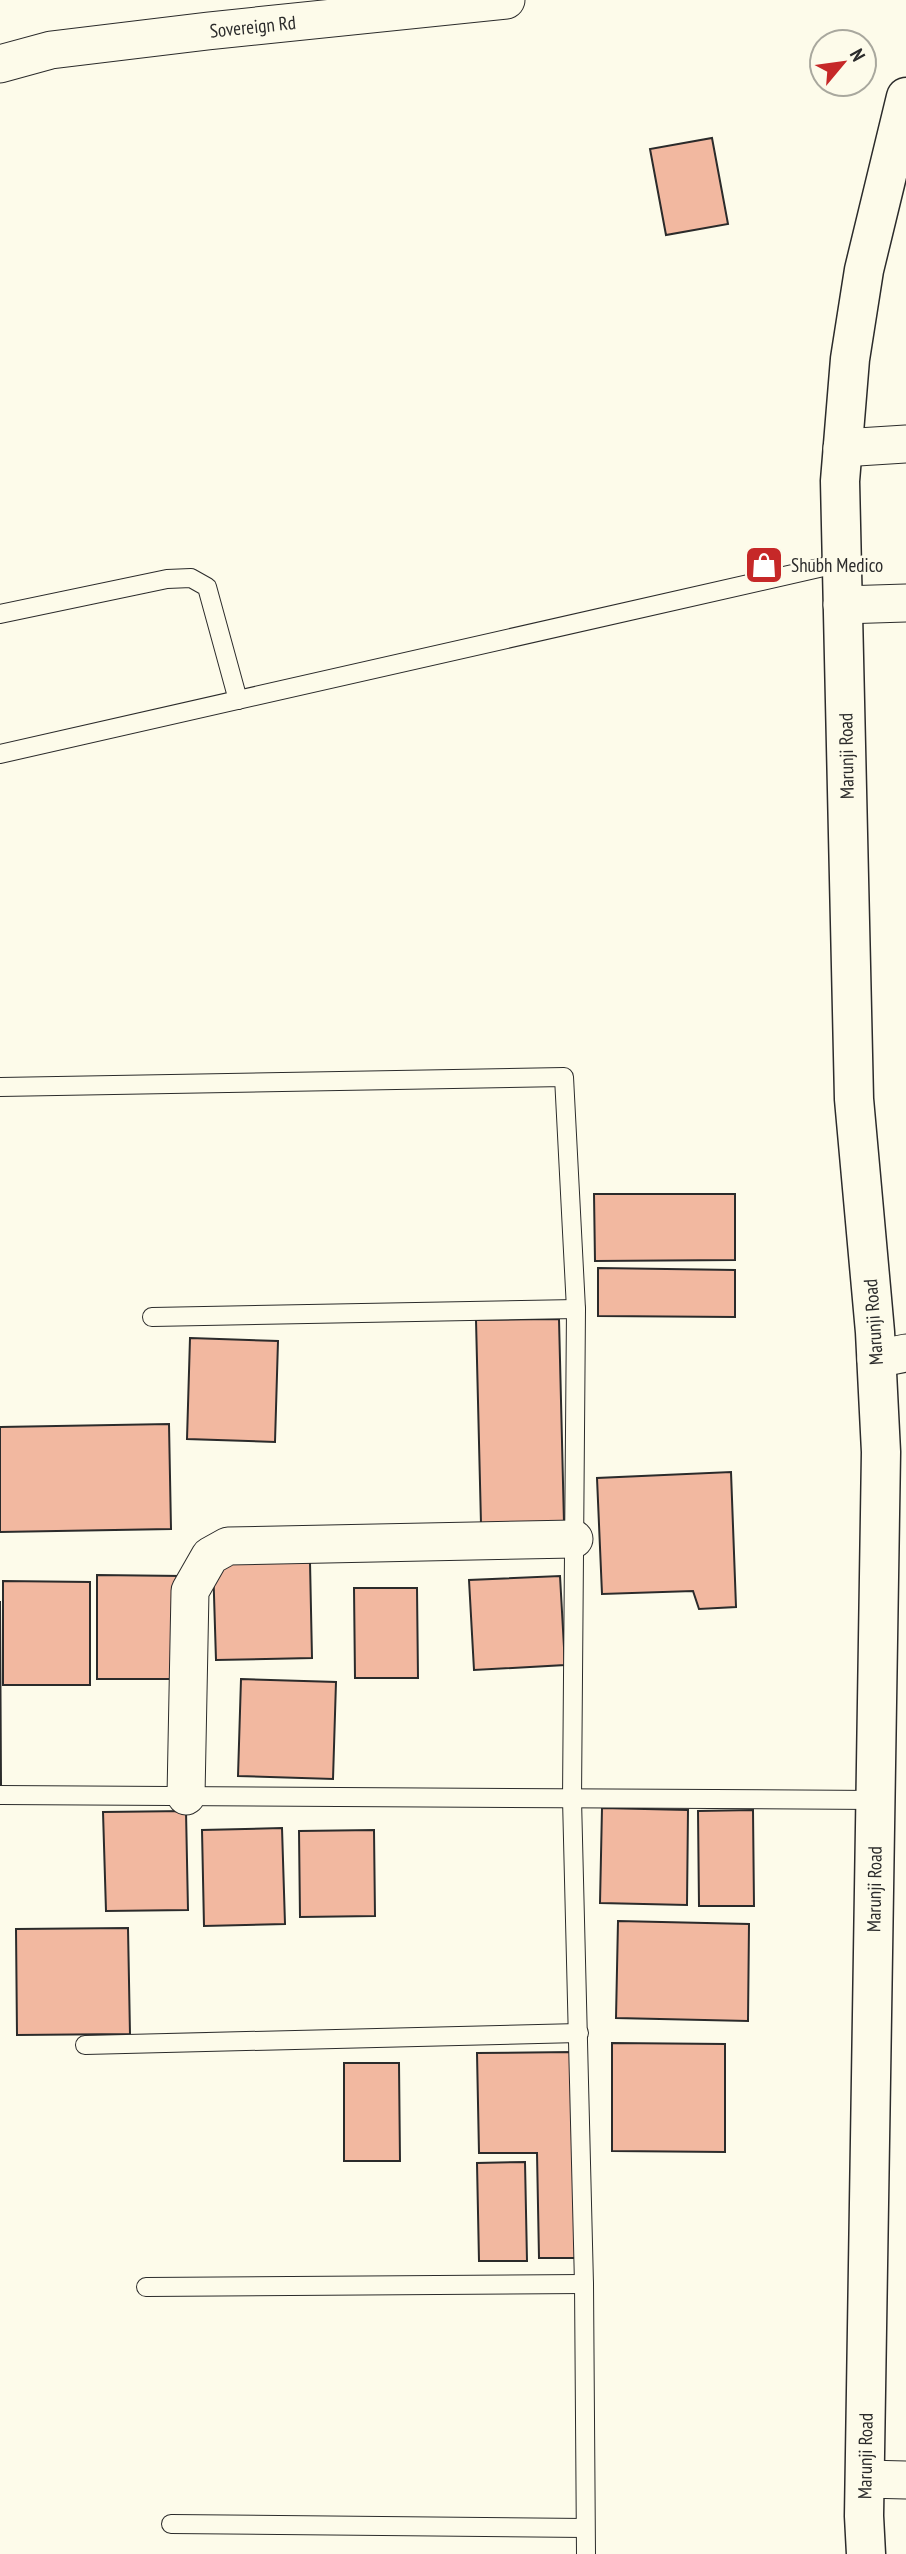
<svg xmlns="http://www.w3.org/2000/svg" width="906" height="2554" viewBox="0 0 906 2554" font-family="'PT Sans Narrow',sans-serif">
<style>
.building{fill:#f2b8a0;stroke:#2b2b2b;stroke-width:2}
.lines{fill:none;stroke-linecap:round;stroke-linejoin:round}
.lane-casing{stroke:#2b2b2b;stroke-width:20}
.street-casing{stroke:#2b2b2b;stroke-width:39}
.secondary-casing{stroke:#2b2b2b;stroke-width:41}
.lane{stroke:#fdfbea;stroke-width:18}
.street{stroke:#fdfbea;stroke-width:37}
.secondary{stroke:#fdfbea;stroke-width:38}
.labels{text-anchor:middle;stroke-width:5;stroke-linejoin:round;paint-order:stroke}
.street-label{font-size:19px;fill:#2b2b2b;stroke:#fdfbea}
.poi-label{font-size:19px;fill:#2b2b2b;stroke:#fdfbea;text-anchor:start}
</style>
<rect width="100%" height="100%" fill="#fdfbea"/>
<g class="building">
<polygon points="712,138 728,224 666,235 650,149"/>
<polygon points="594,1194 735,1194 735,1260 595,1261"/>
<polygon points="598,1268 735,1270 735,1317 598,1316"/>
<polygon points="559,1319 564,1523 481,1524 476,1320"/>
<polygon points="190,1338 278,1341 275,1442 187,1439"/>
<polygon points="169,1424 171,1529 0,1532 0,1427"/>
<polygon points="731,1472 736,1607 699,1609 693,1591 602,1594 597,1478"/>
<polygon points="310,1562 312,1658 216,1660 213,1563"/>
<polygon points="97,1575 182,1576 182,1679 97,1679"/>
<polygon points="560,1576 565,1665 474,1670 469,1580"/>
<polygon points="3,1581 90,1582 90,1685 3,1685"/>
<polygon points="354,1588 417,1588 418,1678 355,1678"/>
<polygon points="0,1601 1,1784 0,1784"/>
<polygon points="241,1679 336,1682 333,1779 238,1776"/>
<polygon points="602,1808 688,1810 687,1905 600,1903"/>
<polygon points="753,1810 754,1906 699,1906 698,1811"/>
<polygon points="186,1811 188,1910 106,1911 103,1812"/>
<polygon points="282,1828 285,1924 204,1926 202,1830"/>
<polygon points="374,1830 375,1916 300,1917 299,1831"/>
<polygon points="618,1921 749,1924 748,2021 616,2018"/>
<polygon points="128,1928 130,2034 17,2035 16,1929"/>
<polygon points="612,2043 725,2044 725,2152 612,2151"/>
<polygon points="572,2052 576,2258 539,2258 537,2153 479,2153 477,2053"/>
<polygon points="344,2063 399,2063 400,2161 344,2161"/>
<polygon points="525,2162 527,2261 479,2261 477,2163"/>
</g>
<g class="lines">
<defs>
<g id="lane">
<polyline points="0,614 167,579 191,578 207,587 238,700"/>
<polyline points="0,754 841,563"/>
<polyline points="0,1087 564,1077 576,1309 572,1799 584,2284 586,2554"/>
<polyline points="152,1317 576,1309"/>
<polyline points="0,1795 875,1800"/>
<polyline points="85,2045 579,2033"/>
<polyline points="146,2287 584,2284"/>
<polyline points="171,2524 585,2528"/>
</g>
<g id="street">
<path id="s1" d="M0,64L51,50L208,31L506,0"/>
<polyline points="842,448 906,444"/>
<polyline points="842,605 906,603"/>
<polyline points="876,1359 906,1353"/>
<polyline points="186,1796 190,1591 210,1556 228,1546 574,1539"/>
<polyline points="865,2479 906,2480"/>
</g>
<g id="secondary">
<path id="s2" d="M866,2554L864,2516L881,1452L875,1332L854,1099L840,481L850,359L864,270L906,97"/>
</g>
</defs>
<use href="#lane" class="lane-casing"/>
<use href="#street" class="street-casing"/>
<use href="#secondary" class="secondary-casing"/>
<use href="#lane" class="lane"/>
<use href="#street" class="street"/>
<use href="#secondary" class="secondary"/>
</g>
<defs>
<symbol id="shop-square" viewBox="-11 -11 22 22"><rect x="-9" y="-9" width="18" height="18" rx="4" fill="#c62828" stroke="#fdfbea"/><path d="M-5-2.5h2.3a2.7 3.5 0 0 1 5.4 0H5L5.5 6h-11ZM-1.5-2.5h3a1.5 2.3 0 0 0-3 0Z" fill="#fff"/></symbol>
</defs>
<g fill-rule="evenodd">
<use href="#shop-square" x="742" y="543" width="44" height="44"/>
</g>
<g class="labels">
<g class="street-label">
<text dy="7" stroke="none"><textPath href="#s1" startOffset="256">Sovereign Rd</textPath></text>
<text transform="translate(846 756) rotate(-91)" y="7">Marunji Road</text>
<text transform="translate(873 1322) rotate(-94)" y="7">Marunji Road</text>
<text dy="7" stroke="none"><textPath href="#s2" startOffset="665">Marunji Road</textPath></text>
<text dy="7" stroke="none"><textPath href="#s2" startOffset="98">Marunji Road</textPath></text>
</g>
<g class="poi-label">
<text x="791" y="572">Shubh Medico</text>
</g>
</g>
<g transform="translate(843 63) rotate(61)"><circle r="33" fill="#fdfbea" stroke="#a9a89e" stroke-width="2"/>
<path d="M0-5L12 26L0 18L-12 26Z" fill="#c62828"/>
<text y="-10" font-size="19" font-weight="bold" text-anchor="middle" fill="#2b2b2b">N</text>
</g>
</svg>
